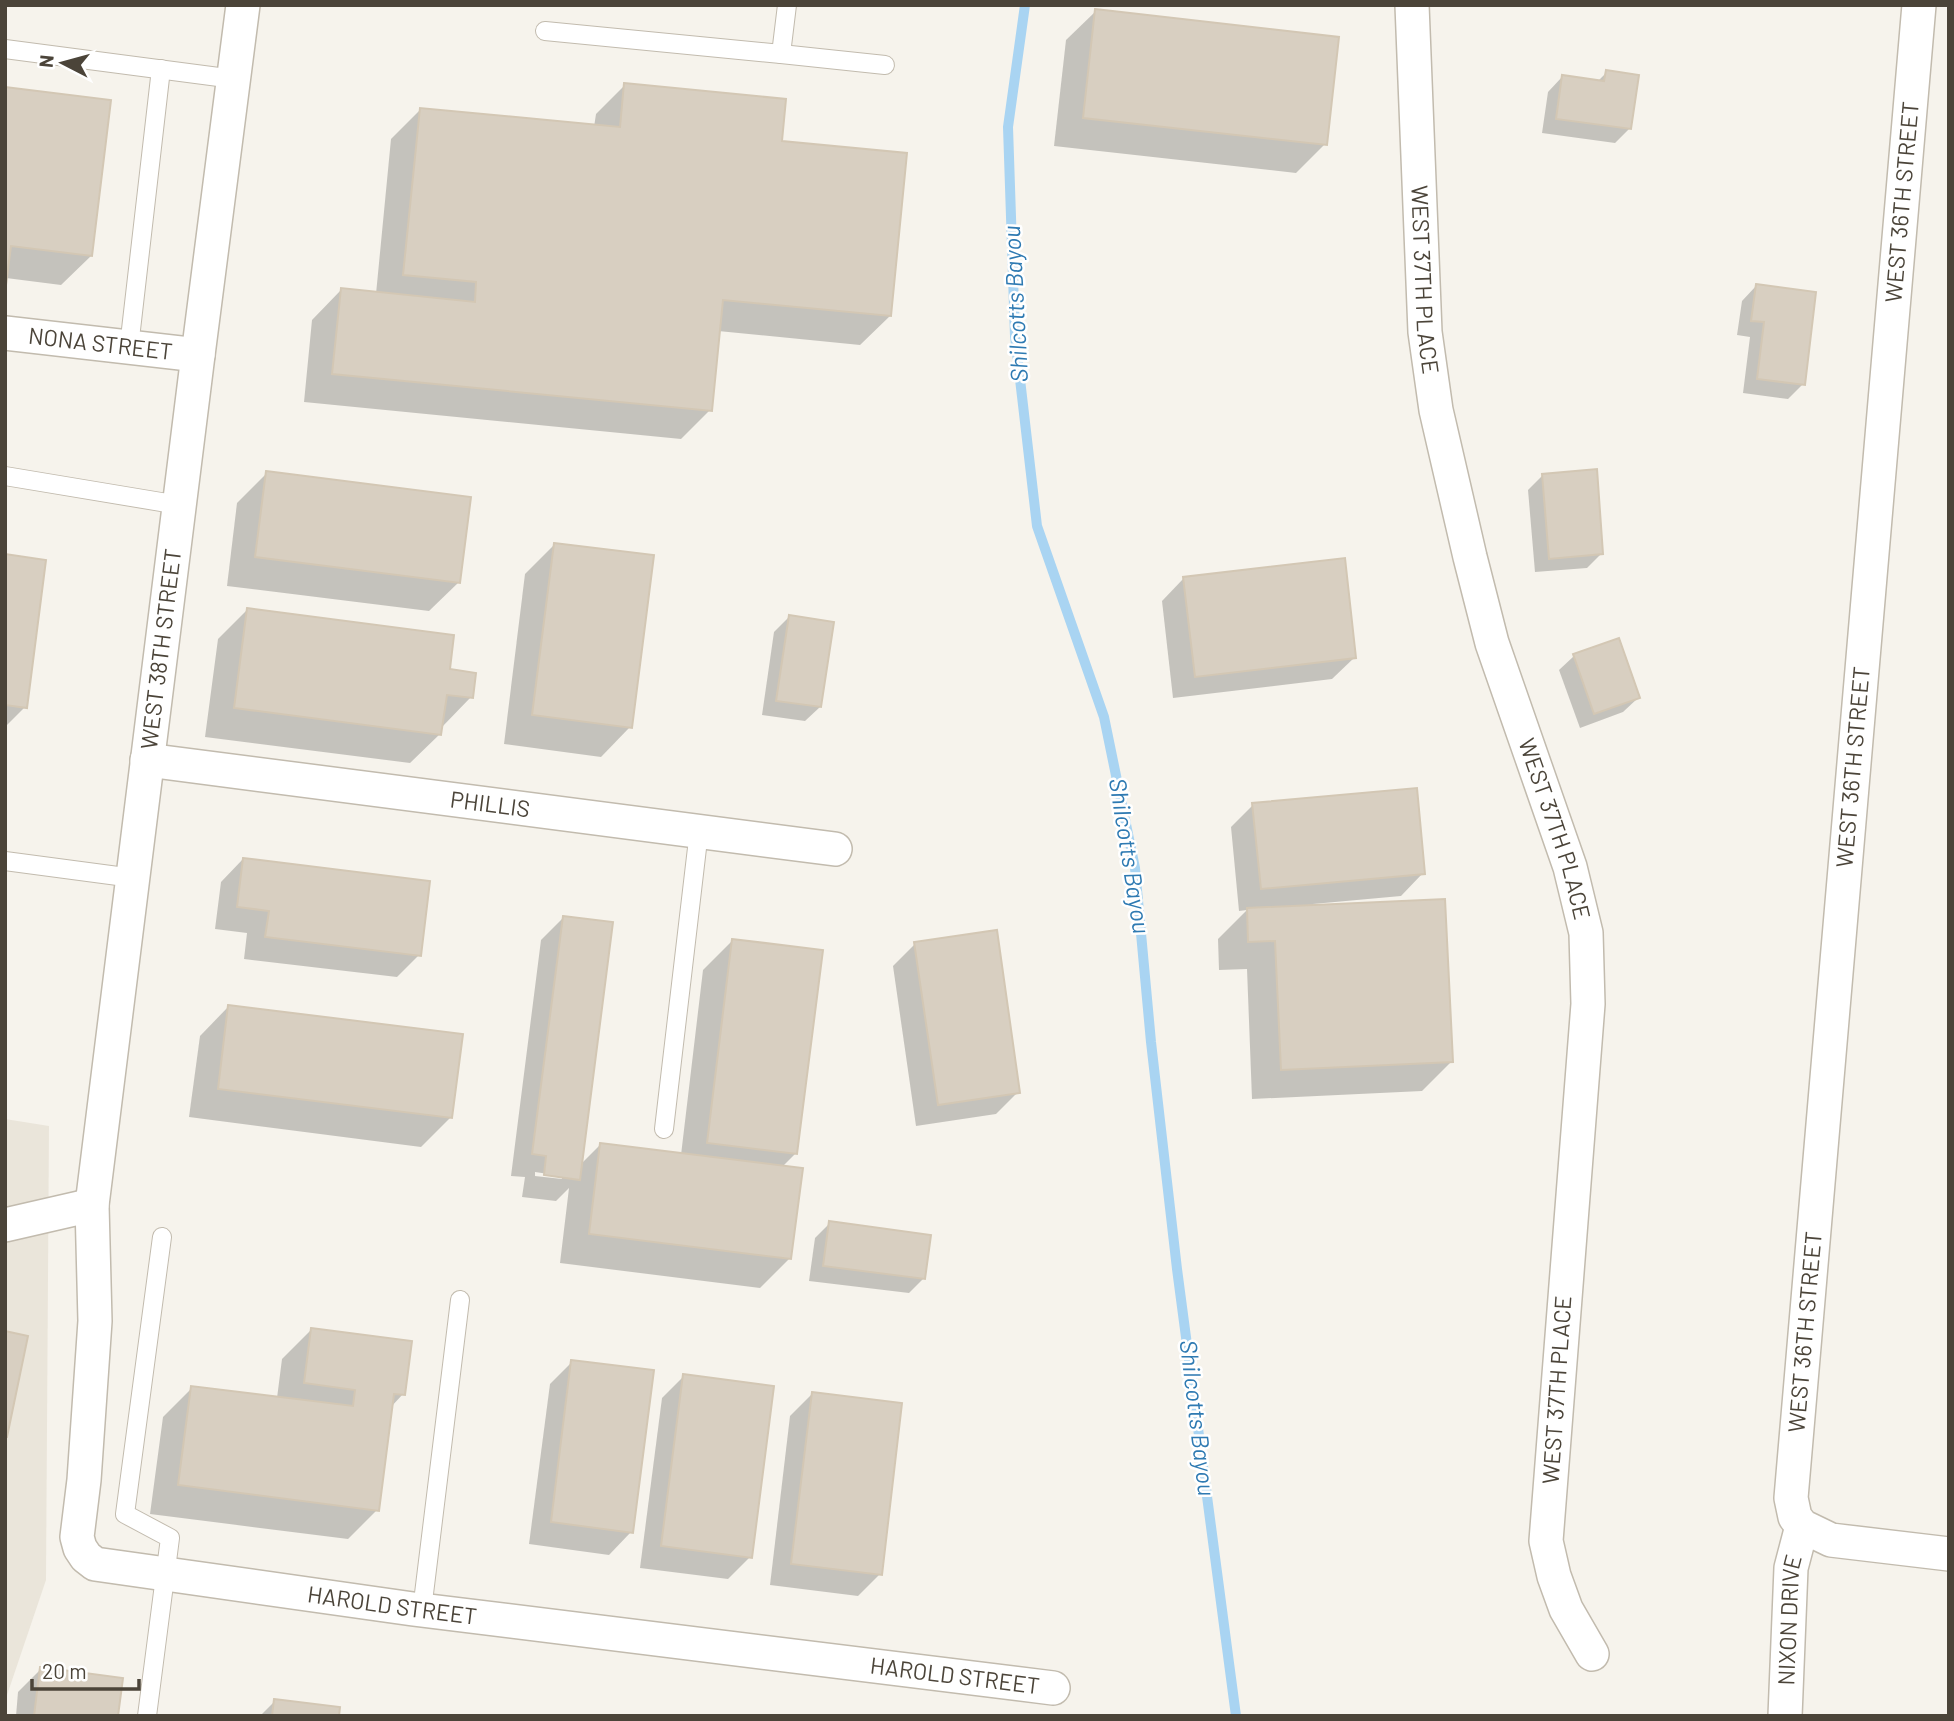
<svg xmlns="http://www.w3.org/2000/svg" width="1954" height="1721" viewBox="0 0 1954 1721" font-family="Barlow,sans-serif">
<style>
.residential{fill:#eae5da}
.shadow{fill:#0003;fill-rule:evenodd}
.lines{fill:none;stroke-linecap:round;stroke-linejoin:round}
.stream{stroke:#a9d4f2;stroke-width:10}
.building{fill:#d8cfc1;stroke:#d3c7b4;stroke-width:2}
.service-casing{stroke:#c2bbae;stroke-width:20}
.minor-casing{stroke:#c2bbae;stroke-width:36}
.service{stroke:#fff;stroke-width:18}
.minor{stroke:#fff;stroke-width:33}
.labels{text-anchor:middle;stroke-width:5;stroke-linejoin:round;paint-order:stroke}
.street-label{font-size:23px;fill:#4b4439;stroke:#fff}
.water-label{font-size:24px;font-style:italic;fill:#2e7ab2;stroke:#fff}
</style>
<rect width="100%" height="100%" fill="#f6f3ec"/>
<polygon class="residential" points="5,1119 49,1126 46,1580 5,1701"/>
<g class="shadow">
<polygon points="1096,11 1325,144 1296,173 1054,146 1066,40"/>
<polygon points="1607,72 1630,128 1615,143 1542,133 1548,92 1562,77 1597,82"/>
<polygon points="625,85 890,316 860,345 718,331 710,410 681,439 304,402 312,320 341,290 376,294 391,139 420,110 594,127 596,114"/>
<polygon points="5,89 91,256 61,285 6,278 5,280"/>
<polygon points="1756,286 1803,384 1788,399 1743,393 1750,337 1737,335 1742,301"/>
<polygon points="267,473 459,582 429,611 227,586 237,503"/>
<polygon points="1543,475 1602,553 1587,568 1535,572 1528,490"/>
<polygon points="555,544 630,727 601,757 504,744 525,574"/>
<polygon points="5,556 25,707 5,727"/>
<polygon points="1184,578 1355,657 1332,679 1173,698 1162,601"/>
<polygon points="247,610 448,671 471,697 442,727 440,734 410,763 205,737 218,639"/>
<polygon points="789,617 820,707 805,721 762,715 774,632"/>
<polygon points="1574,656 1638,698 1623,712 1580,728 1559,670"/>
<polygon points="1253,805 1423,873 1401,896 1313,904 1313,907 1451,1062 1422,1091 1252,1099 1247,969 1219,970 1218,939 1247,910 1239,911 1231,827"/>
<polygon points="243,859 419,955 397,977 244,959 247,933 215,929 221,882"/>
<path d="M563,918L580,1165L600,1145L681,1155L703,970L733,940L796,1153L782,1167L790,1258L760,1288L560,1263L569,1188L556,1201L522,1197L525,1177L511,1176L541,940ZM535,1172L562,1176V1179L535,1176Z"/>
<polygon points="915,944 1018,1092 996,1114 916,1126 893,966"/>
<polygon points="229,1006 451,1117 421,1147 189,1117 200,1036"/>
<polygon points="830,1223 923,1279 909,1293 809,1281 815,1238"/>
<polygon points="311,1330 403,1394 391,1407 377,1510 348,1539 150,1514 163,1417 192,1388 277,1398 282,1359"/>
<polygon points="572,1362 631,1532 609,1555 529,1544 550,1384"/>
<polygon points="684,1376 750,1557 728,1579 640,1568 662,1398"/>
<polygon points="812,1394 880,1574 858,1596 770,1585 790,1416"/>
<polygon points="41,1669 117,1716 16,1716 18,1692"/>
<polygon points="275,1701 338,1716 260,1716"/>
</g>
<g class="lines">
<polyline class="stream" points="1025,5 1008,127 1015,336 1037,526 1104,717 1135,868 1151,1042 1177,1269 1236,1716"/>
</g>
<g class="building">
<polygon points="1095,9 1339,37 1327,145 1083,118"/>
<polygon points="1606,70 1639,75 1631,129 1556,119 1562,75 1604,81"/>
<polygon points="624,83 786,99 782,141 907,153 891,316 723,300 712,411 332,374 341,288 475,302 476,282 403,275 420,108 620,127"/>
<polygon points="5,87 111,100 92,256 11,246 6,285"/>
<polygon points="1756,284 1816,292 1805,385 1757,379 1764,322 1751,321"/>
<polygon points="1597,469 1603,554 1549,559 1542,474"/>
<polygon points="266,471 471,497 460,583 255,557"/>
<polygon points="554,543 654,555 632,728 532,715"/>
<polygon points="5,554 46,560 27,708 5,705"/>
<polygon points="1345,558 1356,658 1195,677 1183,577"/>
<polygon points="247,608 454,635 450,669 476,673 473,698 447,695 441,735 234,708"/>
<polygon points="789,615 834,622 821,707 776,701"/>
<polygon points="1619,638 1640,698 1594,714 1573,654"/>
<polygon points="1417,788 1425,874 1261,889 1252,803"/>
<polygon points="243,858 430,881 421,956 265,937 269,911 237,907"/>
<polygon points="1445,899 1453,1062 1281,1070 1275,941 1248,942 1247,908"/>
<polygon points="563,916 613,922 580,1180 544,1175 546,1156 532,1154"/>
<polygon points="997,930 1020,1093 938,1105 914,942"/>
<polygon points="732,939 823,950 797,1154 707,1143"/>
<polygon points="228,1005 463,1034 452,1118 218,1089"/>
<polygon points="600,1143 803,1168 791,1259 589,1234"/>
<polygon points="829,1221 931,1235 925,1279 823,1266"/>
<polygon points="311,1328 412,1341 405,1395 394,1394 379,1511 178,1485 191,1386 353,1406 355,1390 304,1383"/>
<polygon points="5,1331 28,1336 7,1437 5,1437"/>
<polygon points="571,1360 654,1370 633,1533 551,1522"/>
<polygon points="683,1374 774,1386 752,1558 661,1546"/>
<polygon points="812,1392 902,1403 882,1575 791,1564"/>
<polygon points="40,1667 123,1678 118,1716 34,1716"/>
<polygon points="274,1699 340,1707 339,1716 272,1716"/>
</g>
<g class="lines">
<defs>
<g id="service">
<polyline points="545,31 781,54 787,5"/>
<polyline points="5,49 234,79"/>
<polyline points="781,54 885,65"/>
<polyline points="129,347 161,69"/>
<polyline points="5,476 179,505"/>
<polyline points="5,861 133,878"/>
<polyline points="664,1129 699,831"/>
<polyline points="422,1610 460,1300"/>
<polyline points="147,1716 170,1538 125,1514 162,1237"/>
</g>
<g id="minor">
<path id="s1" d="M243,5L198,355L92,1205L95,1321L84,1480L77,1537L80,1548L86,1557L95,1564L413,1609L1053,1688"/>
<path id="s2" d="M1412,5L1425,332L1436,410L1470,557L1492,643L1570,867L1586,933L1588,1004L1546,1541L1554,1576L1566,1609L1592,1654"/>
<polyline points="1919,5 1791,1498 1795,1517 1802,1526 1831,1540 1949,1554"/>
<path id="s3" d="M5,333L198,355"/>
<path id="s4" d="M147,760L835,849"/>
<polyline points="5,1225 92,1205"/>
<path id="s5" d="M1785,1716L1791,1568L1802,1526"/>
</g>
</defs>
<use href="#service" class="service-casing"/>
<use href="#minor" class="minor-casing"/>
<use href="#service" class="service"/>
<use href="#minor" class="minor"/>
</g>
<g class="labels">
<g class="street-label">
<text transform="translate(1902 202) rotate(-85)" y="8">WEST 36TH STREET</text>
<text dy="8" stroke="none"><textPath href="#s2" startOffset="275">WEST 37TH PLACE</textPath></text>
<text dy="8" stroke="none"><textPath href="#s3" startOffset="96">NONA STREET</textPath></text>
<text transform="translate(161 649) rotate(-83)" y="8">WEST 38TH STREET</text>
<text transform="translate(1853 767) rotate(-85)" y="8">WEST 36TH STREET</text>
<text dy="8" stroke="none"><textPath href="#s4" startOffset="346">PHILLIS</textPath></text>
<text dy="8" stroke="none"><textPath href="#s2" startOffset="842">WEST 37TH PLACE</textPath></text>
<text transform="translate(1805 1332) rotate(-85)" y="8">WEST 36TH STREET</text>
<text transform="translate(1557 1390) rotate(-86)" y="8">WEST 37TH PLACE</text>
<text dy="8" stroke="none"><textPath href="#s1" startOffset="1876">HAROLD STREET</textPath></text>
<text dy="8" stroke="none"><textPath href="#s5" startOffset="96">NIXON DRIVE</textPath></text>
<text dy="8" stroke="none"><textPath href="#s1" startOffset="2443">HAROLD STREET</textPath></text>
</g>
<g class="water-label">
<text transform="translate(1016 304) rotate(-93)" y="8">Shilcotts Bayou</text>
<text transform="translate(1129 856) rotate(81)" y="8">Shilcotts Bayou</text>
<text transform="translate(1197 1418) rotate(83)" y="8">Shilcotts Bayou</text>
</g>
</g>
<rect width="1954" height="1721" fill="none" stroke="#4b4439" stroke-width="14"/>
<g transform="translate(63 63) rotate(276)" stroke="#ffffff" stroke-width="5" paint-order="stroke">
<path d="M0-5L12 26L0 18L-12 26Z" fill="#4b4439"/>
<text y="-10" font-size="19" font-weight="bold" text-anchor="middle" fill="#4b4439">N</text>
</g>
<path d="M32 1679v10h107v-10" fill="none" stroke="#4b4439" stroke-width="3.5"/>
<text x="42" y="1679" font-size="21" fill="#4b4439" stroke="#ffffff" stroke-width="5" paint-order="stroke">20 m</text>
</svg>
